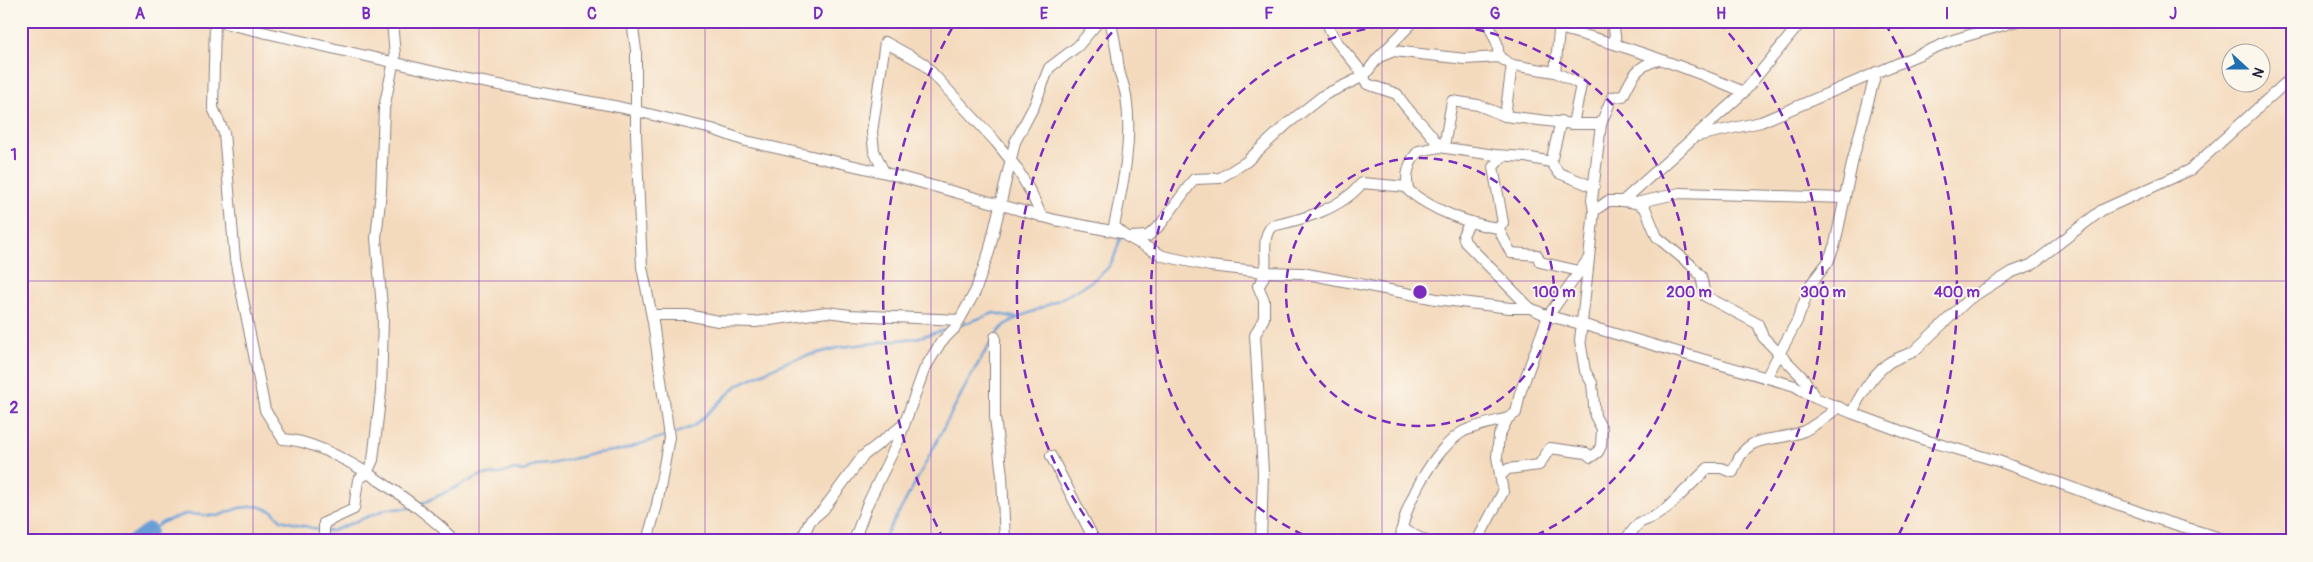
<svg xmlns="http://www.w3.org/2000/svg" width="2313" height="562" viewBox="0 0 2313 562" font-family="Pangolin,sans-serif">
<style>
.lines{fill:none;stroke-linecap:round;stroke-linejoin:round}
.stream{stroke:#699fd6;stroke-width:2.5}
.river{stroke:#699fd6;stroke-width:16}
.street-casing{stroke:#8b7e7c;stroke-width:12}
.street{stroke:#fff;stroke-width:10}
.grid{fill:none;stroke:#7b2cbf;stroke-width:1;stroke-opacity:0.55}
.ring{fill:none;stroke:#7b2cbf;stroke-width:2.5;stroke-dasharray:9 6}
.centre{fill:#7b2cbf;stroke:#fbf7ec;stroke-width:2.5}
.ring-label{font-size:15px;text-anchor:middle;font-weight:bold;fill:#7b2cbf;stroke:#fbf7ec;stroke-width:4;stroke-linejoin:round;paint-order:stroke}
.neatline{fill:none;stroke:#7b2cbf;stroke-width:2}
.grid-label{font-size:16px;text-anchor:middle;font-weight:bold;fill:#7b2cbf}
</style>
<rect width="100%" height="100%" fill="#fbf7ec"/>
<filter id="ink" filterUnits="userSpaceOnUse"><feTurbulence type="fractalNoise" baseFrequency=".02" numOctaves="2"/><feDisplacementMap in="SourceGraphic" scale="10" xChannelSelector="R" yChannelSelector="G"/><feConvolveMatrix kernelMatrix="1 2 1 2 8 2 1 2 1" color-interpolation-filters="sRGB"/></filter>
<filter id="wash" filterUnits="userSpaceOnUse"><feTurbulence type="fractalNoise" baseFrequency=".0096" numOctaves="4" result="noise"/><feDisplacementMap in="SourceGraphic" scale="20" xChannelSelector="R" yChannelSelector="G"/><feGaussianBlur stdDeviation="1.12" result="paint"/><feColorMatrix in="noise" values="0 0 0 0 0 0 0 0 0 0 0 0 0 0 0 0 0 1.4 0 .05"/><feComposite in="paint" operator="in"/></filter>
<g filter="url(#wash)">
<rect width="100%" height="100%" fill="#f4dabd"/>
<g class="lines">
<g class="stream">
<polyline points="961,325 994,313 1018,318"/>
<path d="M996,335C1004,322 1020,317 1034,311C1054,303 1102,280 1112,262C1116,254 1118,244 1121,236"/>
<polyline points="671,435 694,426 739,384 791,360 841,347 916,338 948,329"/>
<polyline points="419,505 482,475 500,474 512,470 523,471 536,465 551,464 597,453 622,450 665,436"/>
<polyline points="149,531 163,522 186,514 218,516 239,508 257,506 272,511 281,520 320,530"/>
<polyline points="326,531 332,531 387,509 411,508"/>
<path d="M885,541L886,534C925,472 952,404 991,342"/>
</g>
<polyline class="river" points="135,541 149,531"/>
</g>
</g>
<g filter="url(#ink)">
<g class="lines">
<defs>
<g id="street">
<polyline points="215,21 461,78 619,107 712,129 746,141 890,174 1055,220 1122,233"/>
<path d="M215,21L213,108L224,133L235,259L265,410L283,439C332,441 421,506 456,541"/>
<polyline points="632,21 636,50 636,134 642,267 653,322 669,437 657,505 647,541"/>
<path d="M1110,21C1115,38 1117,53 1119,70C1121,79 1125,88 1126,96C1133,140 1123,184 1114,226L1126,236L1163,256L1210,266L1264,272L1302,273L1436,299L1510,308H1530L1548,316L1581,324L1795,386L1815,398L1852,413L1925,440L1998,461L2161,520L2230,541"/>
<path d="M1327,21C1333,47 1359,60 1367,84L1397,94C1408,114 1429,127 1439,147L1495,155L1526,157L1551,162L1559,173L1594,187"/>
<polyline points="1487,21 1497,43 1499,57"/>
<path d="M1559,28C1622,45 1684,66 1744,92"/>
<polyline points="1616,44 1614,28 1617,21"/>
<polyline points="1382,56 1394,51 1465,59 1499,57 1512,65 1555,72 1581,85 1573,124"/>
<polyline points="1555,72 1560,21"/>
<polyline points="1505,116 1512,65"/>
<polyline points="1697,136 1761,122 1953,40 2017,21"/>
<path d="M1439,147L1419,151C1409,160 1404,178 1409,191C1433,210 1468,224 1498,228L1511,253L1537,255L1540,262L1579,271"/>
<polyline points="1444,147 1452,101 1478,105 1505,116 1573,124 1601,124"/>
<polyline points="1551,162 1561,121"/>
<polyline points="884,172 874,151 872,132 885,42 923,63 996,142 1016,167 1031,193 1042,217"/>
<polyline points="1623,201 1636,203 1645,208 1657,237 1691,265 1701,276 1705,296 1758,324 1763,337 1804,379 1814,396"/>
<polyline points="1636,203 1680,193 1845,198"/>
<path d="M1594,211L1592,200L1601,124L1612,97L1623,96C1633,76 1635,67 1658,60"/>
<polyline points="1470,222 1463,235 1465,242 1530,308"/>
<polyline points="1498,228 1503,223 1493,167 1503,156"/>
<polyline points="1131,237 1148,236 1161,224 1194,179 1220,178 1246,162 1287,124 1324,95 1364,76 1377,59 1414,21"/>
<polyline points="652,315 687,315 718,321 755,322 827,312 850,315 959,320"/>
<polyline points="995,337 995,417 1002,476 1005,541"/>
<polyline points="1766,378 1797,321 1811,284 1828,262 1835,244 1853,159 1876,72"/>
<path d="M1852,413C1859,396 1872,376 1887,364C1895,358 1904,356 1913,352L1969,299L2012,272L2031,265L2102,210L2190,170L2292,77"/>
<polyline points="1051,456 1095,541"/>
<polyline points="1501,475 1508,469 1539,465 1550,448 1586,453 1591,457 1598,452 1601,446 1602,429 1595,416 1592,383 1585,371 1580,340 1589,259"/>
<polyline points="21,497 24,499 21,503"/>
<polyline points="1402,529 1426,541"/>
<polyline points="324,541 324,523 354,509 358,480 367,473 373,460 381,391 383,319 376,238 381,192 384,108 395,56 392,21"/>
<polyline points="801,541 810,521 823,510 863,456 903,425"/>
<polyline points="854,541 867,505 899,439 924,370 941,342 955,328 975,292 989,252 1015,142 1034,106 1049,68 1078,46 1099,21"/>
<path d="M1261,541L1263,472L1255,335L1264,318V300L1258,286C1274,271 1257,241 1272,226C1304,219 1341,209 1362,183L1407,187"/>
<path d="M1401,541C1400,509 1436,446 1464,431C1478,425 1494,422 1508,418"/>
<polyline points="1477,541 1503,492 1497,457 1499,436 1508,418 1516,413 1520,393 1548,316 1589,258 1594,211 1608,201 1623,201 1744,92 1802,21"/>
<path d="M1624,541L1639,523L1655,516L1666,509L1708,468H1721L1733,472C1747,429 1771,445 1804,431C1816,425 1828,415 1839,407"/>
</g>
</defs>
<use href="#street" class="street-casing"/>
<use href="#street" class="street"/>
</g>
</g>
<path class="grid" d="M253,21V541M479,21V541M705,21V541M931,21V541M1156,21V541M1382,21V541M1608,21V541M1834,21V541M2060,21V541M21,281H2292"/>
<g class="ring">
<circle cx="1420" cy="292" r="134"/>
<path d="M1317 541A269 269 0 1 1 1523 541"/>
<path d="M1102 540A403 403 0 0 1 1121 22M1719 22A403 403 0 0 1 1738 540"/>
<path d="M944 540A537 537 0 0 1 955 23M1885 23A537 537 0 0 1 1896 540"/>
</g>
<circle cx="1420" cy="292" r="8" class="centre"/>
<g class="ring-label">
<text x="1554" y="297">100 m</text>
<text x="1689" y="297">200 m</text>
<text x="1823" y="297">300 m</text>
<text x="1957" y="297">400 m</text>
</g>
<rect width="2313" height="562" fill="none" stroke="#fbf7ec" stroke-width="55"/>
<g transform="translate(2246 68) rotate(111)"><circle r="24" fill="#fbf7ec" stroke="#a4a2a5"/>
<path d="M0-4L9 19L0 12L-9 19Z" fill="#1f6fb2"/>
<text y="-8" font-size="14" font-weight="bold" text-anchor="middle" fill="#22223b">N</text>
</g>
<rect x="28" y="28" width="2258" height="506" class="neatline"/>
<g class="grid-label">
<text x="140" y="19">A</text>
<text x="366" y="19">B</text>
<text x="592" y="19">C</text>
<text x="818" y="19">D</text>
<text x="1044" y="19">E</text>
<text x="1269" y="19">F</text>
<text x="1495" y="19">G</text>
<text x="1721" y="19">H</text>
<text x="1947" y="19">I</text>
<text x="2173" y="19">J</text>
<text x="14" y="160">1</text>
<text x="14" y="413">2</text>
</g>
</svg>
